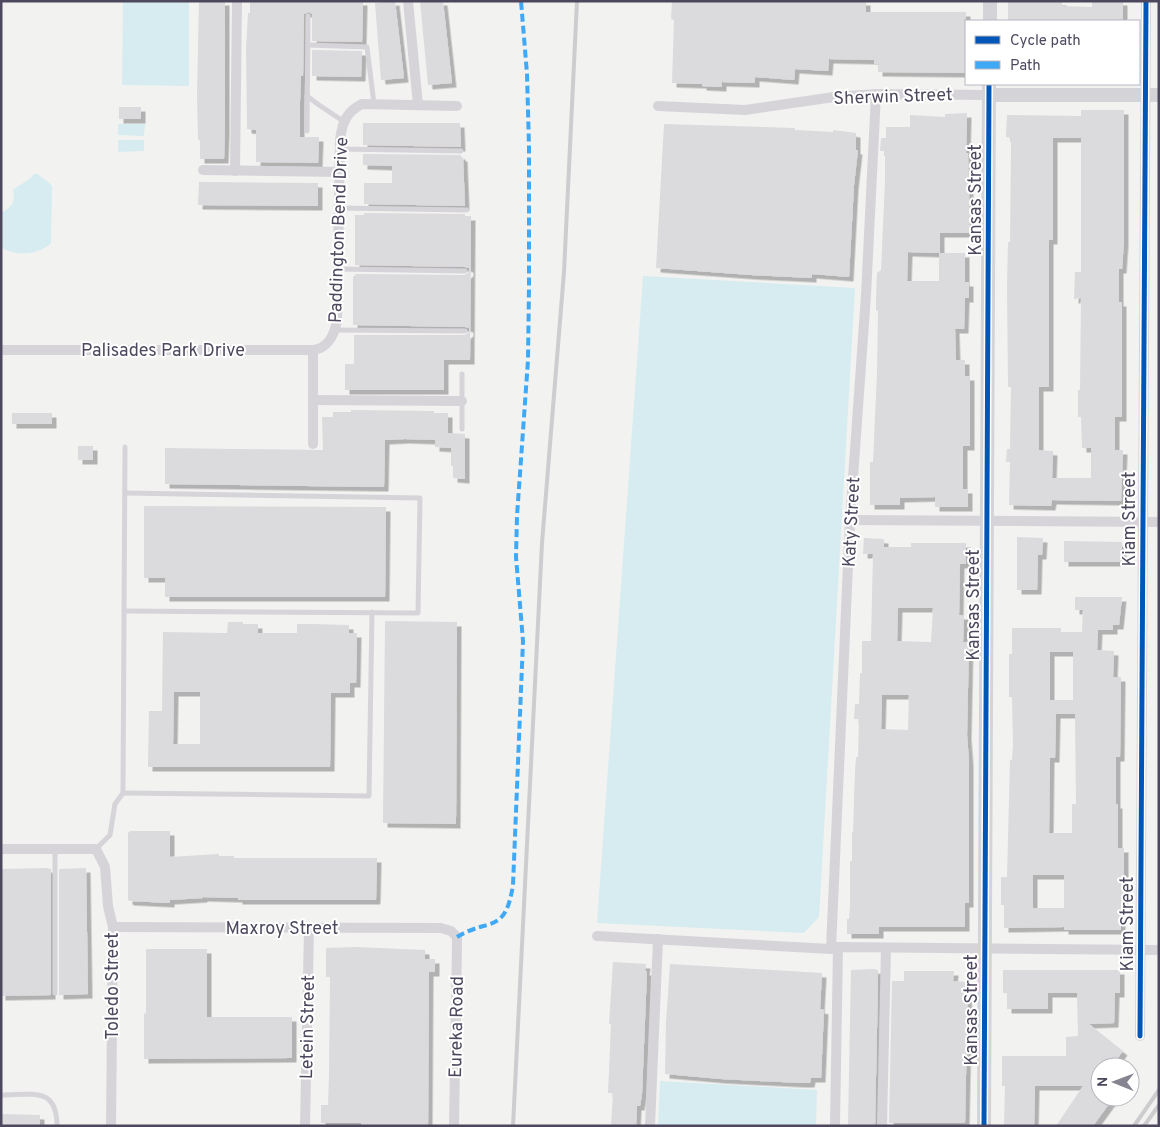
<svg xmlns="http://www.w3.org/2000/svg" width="1160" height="1127" viewBox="0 0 1160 1127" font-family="Overpass,sans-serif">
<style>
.green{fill:#d6ecf0}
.building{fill:#dbdadd;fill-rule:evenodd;filter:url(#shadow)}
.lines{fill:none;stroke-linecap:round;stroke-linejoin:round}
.lane{stroke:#d6d4d9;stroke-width:5}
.street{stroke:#d6d4d9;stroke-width:10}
.secondary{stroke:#d4d3d8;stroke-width:14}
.rail{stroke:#cdcccf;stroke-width:4}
.quiet{stroke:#3fa9f5;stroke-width:4;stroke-dasharray:8 4;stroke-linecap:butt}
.cycleway-casing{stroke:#fff;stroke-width:8}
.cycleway{stroke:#0057b8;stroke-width:5}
.labels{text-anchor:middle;stroke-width:4;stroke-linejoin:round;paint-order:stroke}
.street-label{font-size:18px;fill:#4e485e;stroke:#fff}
</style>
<defs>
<filter id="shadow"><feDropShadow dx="4.5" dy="4.5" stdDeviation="0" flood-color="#0004"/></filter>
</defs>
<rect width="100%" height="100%" fill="#f2f2f1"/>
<g class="green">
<polygon points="123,1 189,1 189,86 122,85"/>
<polygon points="118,124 145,124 144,136 118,135"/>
<polygon points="118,140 144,140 144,151 118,152"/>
<path d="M34,174H38C43,179 47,180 52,186L51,243C39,255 15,257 1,247V213C12,207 16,201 13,190C19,184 30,181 34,174Z"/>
<polygon points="643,276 855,288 819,917 804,933 597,923"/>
<polygon points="660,1081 817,1090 816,1126 658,1126"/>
</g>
<g class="building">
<polygon points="199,1 225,1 225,130 224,159 200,159 200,141 198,139 197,96"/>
<polygon points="250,1 363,1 362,42 312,41 312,14 309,12 304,14 303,76 301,76 300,101 300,137 319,137 318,163 256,162 256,130 247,129 246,49 248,13 250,13"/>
<polygon points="395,1 404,78 381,80 375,3"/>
<polygon points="420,1 443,1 452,83 428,85"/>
<polygon points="672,1 866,1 866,12 966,12 965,73 878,72 878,64 874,64 874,60 829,59 828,71 795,69 794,80 755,77 755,83 722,82 722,87 702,86 702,84 672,83 674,20 671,19"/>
<polygon points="1008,1 1062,1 1062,6 1092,7 1092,1 1123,1 1123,21 1008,21"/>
<polygon points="312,50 362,51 361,77 312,76"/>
<rect x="119" y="107" width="22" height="12"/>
<path d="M1081,110H1124V241L1122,269H1119V302H1122V417H1115V450H1123L1121,501L1052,500L1051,506L1009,505L1010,462H1006L1007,449H1010L1011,387H1008L1007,285L1008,242H1010L1011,151V138L1006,137L1007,115L1081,116ZM1053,138H1081V272H1075L1074,299L1081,298L1080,390H1078V417H1081L1082,448H1091V478H1052L1053,451L1039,450V387H1049V240H1053Z"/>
<path d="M967,113L966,153H968L970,233H940V253H965V282H969V298H965L964,329H955L956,360H965V376H970V446H963V489H968V507H935V497L900,498V505H870V462H873L877,373L878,311L876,310V299L877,273L881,270L885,181V151H880L881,138H886V127H910V115L945,117V114ZM908,252L939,253V281H907Z"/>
<polygon points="363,123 460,123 461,147 363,145"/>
<polygon points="664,124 795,128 795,130 833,132 833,130 856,133 856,150 858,150 854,185 849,277 812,274 812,278 751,275 656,268"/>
<polygon points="363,154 461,155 461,157 463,157 465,206 364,204 364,183 392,183 392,166 363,165"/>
<polygon points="199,182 318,183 318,206 198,205"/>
<polygon points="364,213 465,214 465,216 471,216 470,360 444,360 444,390 345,390 345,364 354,364 354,335 465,335 469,332 469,328 465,327 353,325 353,276 355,276 355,274 465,275 469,272 469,268 465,267 355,265 355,215 364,215"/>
<polygon points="351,410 434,411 434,413 448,413 448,433 465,434 465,479 453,478 453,466 451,466 451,448 435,447 435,440 405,439 385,440 384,487 165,484 165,448 323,450 322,417 333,417 333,412 351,412"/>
<rect x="12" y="413" width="40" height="11"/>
<rect x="78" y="446" width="15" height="14"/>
<polygon points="144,506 386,507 385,597 165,597 165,578 144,578"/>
<polygon points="1017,537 1043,538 1042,555 1038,555 1037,590 1017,590"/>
<path d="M864,538L884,539V547H911V543H966V564H960L959,615H964L963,642H969L967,735L969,761V903H965V927H879V934H847V919H849L850,906V861H852V832H853L855,771L856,757H858L859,719H854L855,704H859L860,673H862V641H871L873,554H863ZM898,608H933L931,642L897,641ZM882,695H909L908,730L881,729Z"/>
<polygon points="1064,541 1122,542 1122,562 1064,562"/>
<path d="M1075,597H1122L1119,625H1113V630H1098L1097,650L1114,651L1113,677H1121L1120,757H1116V804H1118V848H1124V905H1121V930H1064V927L1004,928V905H1001V877H1007L1010,760H1012L1013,745L1012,697H1009V654H1012V628H1061V632H1082L1083,610H1075ZM1050,652H1073V700H1050ZM1056,714H1075L1076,804H1072V833H1049L1050,758H1055ZM1033,875H1064V908H1033Z"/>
<polygon points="385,621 457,622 456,824 383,823"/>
<path d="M228,622H243V624H258V633H297V624H312L349,625V633H357L356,683H350V693H331L330,767H148L149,711H162L163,632L227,633ZM174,692H200V744H173Z"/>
<polygon points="130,831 170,831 170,857 219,854 219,856 234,856 234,858 377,858 376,899 375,900 238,900 238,898 203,897 203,898 170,900 170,903 130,901 128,900 128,833"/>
<polygon points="46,868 51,869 51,995 1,996 1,869"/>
<polygon points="86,868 88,994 59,995 59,869"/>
<polygon points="355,947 425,950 425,959 435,959 435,972 429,972 428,1126 361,1126 361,1123 321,1123 321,1105 328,1105 329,1075 330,977 326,977 326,948"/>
<polygon points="146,949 207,949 207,1017 292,1017 292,1058 144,1059 144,1014 146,1013"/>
<polygon points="613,962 646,964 645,971 647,971 642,1094 640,1106 637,1106 636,1126 611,1126 613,1093 608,1093 611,1024 609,1024"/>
<polygon points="670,964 822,973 820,1009 824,1010 821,1078 811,1078 810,1083 801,1083 721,1079 665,1074 666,1023"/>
<polygon points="873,969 878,970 878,980 875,1126 848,1126 851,970"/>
<polygon points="1003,970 1120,970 1120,993 1115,993 1114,1023 1089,1024 1123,1051 1111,1067 1100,1067 1100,1097 1114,1097 1093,1126 1056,1126 1083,1086 1035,1086 1034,1126 1004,1126 1005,1086 1002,1086 1002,1056 1066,1056 1066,1037 1078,1036 1077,993 1048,993 1048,1009 1007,1009 1007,993 1003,993"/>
<polygon points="904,971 954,971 953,981 968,982 965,1123 889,1123 892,981 904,981"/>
<polygon points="1,1114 40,1115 40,1126 1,1126"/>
</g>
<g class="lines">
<g class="lane">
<polyline points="308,45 367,47 374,104"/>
<polyline points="307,96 319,105 343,121"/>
<polyline points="307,131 308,16"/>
<polyline points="340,149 461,151"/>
<polyline points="339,208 467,210"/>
<polyline points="338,269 465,271"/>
<polyline points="335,330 465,331"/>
<polyline points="462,429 462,374"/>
<polyline points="124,611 418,613 420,498 125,493"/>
<polyline points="123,793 369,796 372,612"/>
<polyline points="96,849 110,835 115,804 123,793 125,447"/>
<polyline points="55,993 55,849"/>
<path d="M1,1095C32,1095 57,1086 57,1126"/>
</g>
<g class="street">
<polyline points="408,1 418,105"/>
<polyline points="658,106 745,110 834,97 876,94 989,95"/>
<polyline points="203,170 340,172"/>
<polyline points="235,171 237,1"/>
<path d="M1,350H313C328,348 334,336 337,321L340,140C342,123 346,112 362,104L457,106"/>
<polyline points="313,350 313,444"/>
<polyline points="313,400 462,401"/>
<polyline points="850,520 1159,522"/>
<polyline points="1,849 96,849 105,867 108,906 113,927 111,1126"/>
<polyline points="113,927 441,928 451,931 457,937 457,945 454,1126"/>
<polyline points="597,936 831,949 838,947 1159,950"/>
<polyline points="831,949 850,520 866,295 876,94"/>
<polyline points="1140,1036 1146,1"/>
<polyline points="305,1126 309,928"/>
<polyline points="650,1126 658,939"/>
<polyline points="835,1126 838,947"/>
<polyline points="882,1126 886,948"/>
</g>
<g class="secondary">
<polyline points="990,21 990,1"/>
<polyline points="989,95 1159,95"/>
<polyline points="984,1126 989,84"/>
</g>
<g class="rail">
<polyline points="513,1126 542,543 564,272 577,1"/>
<polyline points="1134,1126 1159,1090"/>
<polyline points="1144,1126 1159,1105"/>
</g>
<path class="quiet" d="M457,937C490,917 505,935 513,885L523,641L516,557L517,516L528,360L529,286V147L527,74L521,1"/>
<defs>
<g id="cycleway">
<polyline points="1140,1036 1146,1"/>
<polyline points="984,1126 989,84"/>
</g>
</defs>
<use href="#cycleway" class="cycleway-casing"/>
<use href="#cycleway" class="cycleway"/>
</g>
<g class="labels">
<g class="street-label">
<text transform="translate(893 96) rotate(-2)" y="6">Sherwin Street</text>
<text transform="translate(975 200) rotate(-90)" y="6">Kansas Street</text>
<text transform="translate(338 230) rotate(-88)" y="6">Paddington Bend Drive</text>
<text x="163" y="356">Palisades Park Drive</text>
<text transform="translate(1129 519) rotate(-90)" y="6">Kiam Street</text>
<text transform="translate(851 522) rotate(-87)" y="6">Katy Street</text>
<text transform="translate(973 605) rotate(-90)" y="6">Kansas Street</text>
<text transform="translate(1127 924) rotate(-90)" y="6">Kiam Street</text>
<text x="282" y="934">Maxroy Street</text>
<text transform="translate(112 986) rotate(-90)" y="6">Toledo Street</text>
<text transform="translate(971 1010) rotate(-90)" y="6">Kansas Street</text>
<text transform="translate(307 1027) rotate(-89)" y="6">Letein Street</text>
<text transform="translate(456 1027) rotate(-89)" y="6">Eureka Road</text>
</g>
</g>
<rect width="1160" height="1127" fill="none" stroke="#4e485e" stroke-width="5"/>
<rect x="965" y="20" width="175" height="65" fill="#ffffff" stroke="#b8b6bf"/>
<rect x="975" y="36" width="25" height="8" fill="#0057b8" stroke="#b8b6bf"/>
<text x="1010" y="45" font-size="15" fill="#4e485e">Cycle path</text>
<rect x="975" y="61" width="25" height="8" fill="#3fa9f5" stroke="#b8b6bf"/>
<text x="1010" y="70" font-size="15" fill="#4e485e">Path</text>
<g transform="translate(1115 1082) rotate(271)"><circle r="24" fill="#ffffff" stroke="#b8b6bf"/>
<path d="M0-4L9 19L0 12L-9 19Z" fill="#878491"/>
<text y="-8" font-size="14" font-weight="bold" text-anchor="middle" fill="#4e485e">N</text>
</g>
</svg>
